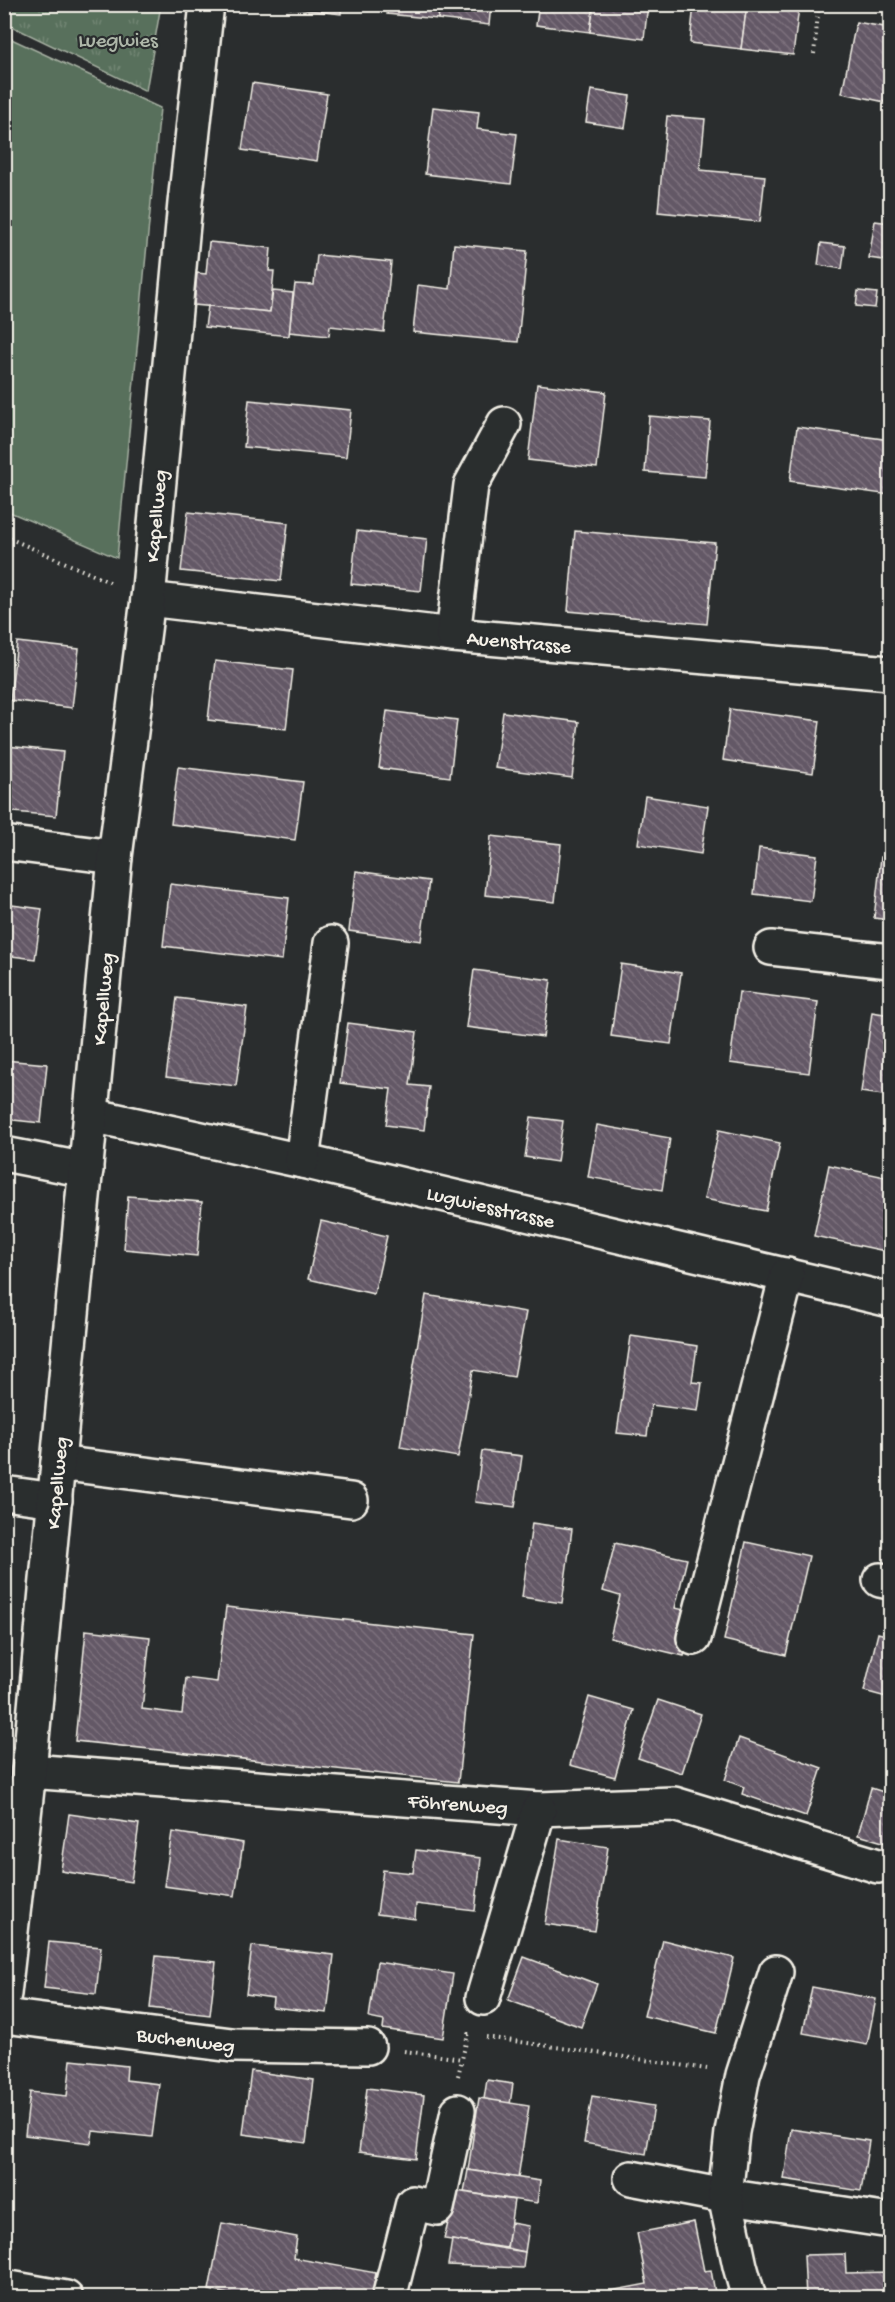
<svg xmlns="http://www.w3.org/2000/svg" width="895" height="2302" viewBox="0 0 895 2302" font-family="'Gochi Hand',sans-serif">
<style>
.green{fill:#58705c;stroke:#a6b0a2;stroke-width:1.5}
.park{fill:url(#park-tufts);stroke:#a6b0a2;stroke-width:1.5}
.building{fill:url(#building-back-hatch);stroke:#f4f1e8;stroke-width:1.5}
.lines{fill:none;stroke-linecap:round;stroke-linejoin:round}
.minor-casing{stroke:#f4f1e8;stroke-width:38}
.path{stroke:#f4f1e8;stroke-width:4;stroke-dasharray:1.5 4.5;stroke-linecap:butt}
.minor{stroke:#2a2d2e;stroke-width:33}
.labels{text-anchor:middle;stroke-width:4.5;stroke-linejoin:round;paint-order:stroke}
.park-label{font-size:21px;fill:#aeb7a9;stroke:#2a2d2e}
.street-label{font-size:21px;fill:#f4f1e8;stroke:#2a2d2e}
</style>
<defs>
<pattern id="park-tufts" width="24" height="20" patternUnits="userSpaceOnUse" patternTransform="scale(1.5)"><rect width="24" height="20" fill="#58705c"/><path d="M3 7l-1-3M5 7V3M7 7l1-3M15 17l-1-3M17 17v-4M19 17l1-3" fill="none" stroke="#718573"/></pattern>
<pattern id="building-back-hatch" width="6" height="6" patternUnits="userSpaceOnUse" patternTransform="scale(1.5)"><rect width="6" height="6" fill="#645866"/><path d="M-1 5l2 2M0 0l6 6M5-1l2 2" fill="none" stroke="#7b707c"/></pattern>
</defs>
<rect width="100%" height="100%" fill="#2a2d2e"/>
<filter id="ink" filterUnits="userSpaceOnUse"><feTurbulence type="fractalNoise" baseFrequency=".0167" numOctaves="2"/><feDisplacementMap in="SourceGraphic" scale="12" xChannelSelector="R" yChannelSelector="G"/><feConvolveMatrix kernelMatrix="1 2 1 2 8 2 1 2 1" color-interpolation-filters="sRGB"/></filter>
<g filter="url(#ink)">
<polygon class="green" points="5,36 160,108 117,558 5,510"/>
<polygon class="park" points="4,5 161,5 146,91 5,23"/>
<g class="building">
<polygon points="262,4 291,4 291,8"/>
<polygon points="291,4 342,4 341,14 291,8"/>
<polygon points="388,4 440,4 438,19 387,14"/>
<polygon points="440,4 491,4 489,25 438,19"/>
<polygon points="539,4 594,4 590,32 536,25"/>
<polygon points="594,4 648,4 644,39 590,32"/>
<polygon points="694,4 747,4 741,49 690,43"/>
<polygon points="747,4 799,7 793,55 741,49"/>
<polygon points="856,22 890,28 890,103 842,93"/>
<polygon points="252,83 327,94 317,161 242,150"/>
<polygon points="591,90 630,96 625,128 586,122"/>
<polygon points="433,107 479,112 477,129 517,134 511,184 425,174"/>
<polygon points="667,116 705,119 700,170 765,176 760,222 658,212"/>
<polygon points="875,221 890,223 890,261 869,258"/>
<polygon points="209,242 271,248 269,271 274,271 270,312 194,305 197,273 206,274"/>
<polygon points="821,243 845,246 842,269 818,265"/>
<polygon points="454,244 527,251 518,342 413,332 418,285 450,289"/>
<polygon points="317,255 391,262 384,332 330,326 329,336 289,332 295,284 314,285"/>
<polygon points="273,291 293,293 289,336 205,327 208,306 270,312"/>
<polygon points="858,291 877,293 875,308 856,306"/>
<polygon points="537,384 606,392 597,468 528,460"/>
<polygon points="249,400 351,410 346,457 244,447"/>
<polygon points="649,416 710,421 705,477 645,472"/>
<polygon points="797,427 890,440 890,495 790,481"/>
<polygon points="188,512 288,523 281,581 181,571"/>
<polygon points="357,531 427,539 421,591 351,584"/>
<polygon points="575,531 715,543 707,624 568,611"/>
<polygon points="17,642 79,649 72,708 10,700"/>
<polygon points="215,661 293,670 286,729 208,720"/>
<polygon points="730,709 820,721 813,773 723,760"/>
<polygon points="387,711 457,720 450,777 379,768"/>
<polygon points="503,712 579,722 572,778 495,768"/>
<polygon points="7,746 63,752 56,816 4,811"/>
<polygon points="178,767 303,782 295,840 171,824"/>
<polygon points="645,796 708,806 701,854 638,844"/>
<polygon points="491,836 561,844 555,902 485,895"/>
<polygon points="759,848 817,855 811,901 754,894"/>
<polygon points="881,857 890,858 890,920 874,918"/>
<polygon points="356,871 429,881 421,941 349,931"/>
<polygon points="170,884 289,898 282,960 163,946"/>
<polygon points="4,904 42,909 35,959 4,955"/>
<polygon points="621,964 681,973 671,1044 611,1036"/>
<polygon points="474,970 551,980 543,1037 466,1027"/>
<polygon points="739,992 818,1002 809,1073 730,1063"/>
<polygon points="177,998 247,1007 236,1086 166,1077"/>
<polygon points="872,1012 890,1015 890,1096 861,1092"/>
<polygon points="348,1023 417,1032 410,1085 429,1087 424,1130 386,1125 391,1089 340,1083"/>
<polygon points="4,1060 47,1064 41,1123 4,1119"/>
<polygon points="531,1117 563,1121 557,1162 525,1157"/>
<polygon points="597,1125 670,1138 662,1190 588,1177"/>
<polygon points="719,1130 780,1143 766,1211 704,1199"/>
<polygon points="829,1165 890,1178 890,1252 814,1236"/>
<polygon points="128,1196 202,1202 197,1256 124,1249"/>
<polygon points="321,1221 387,1236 374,1294 308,1279"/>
<polygon points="426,1295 526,1312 514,1377 473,1370 458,1457 400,1447"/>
<polygon points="631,1336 697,1346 692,1382 702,1383 698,1411 651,1405 647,1436 617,1433"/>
<polygon points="482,1451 522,1456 515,1507 475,1502"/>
<polygon points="890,1504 890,1533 885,1531"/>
<polygon points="532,1523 572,1529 562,1603 522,1597"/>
<polygon points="746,1542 809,1556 786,1655 724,1640"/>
<polygon points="615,1543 687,1559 675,1608 694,1612 684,1656 610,1638 620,1596 603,1591"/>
<polygon points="226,1607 474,1634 458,1782 75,1741 86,1630 150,1637 142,1709 182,1714 186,1678 217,1682"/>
<polygon points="878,1633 890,1636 890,1698 864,1691"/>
<polygon points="589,1697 634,1710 615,1777 570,1765"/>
<polygon points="658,1700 701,1714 682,1773 638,1758"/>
<polygon points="739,1738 822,1768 806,1816 742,1794 744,1787 725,1780"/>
<polygon points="871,1788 890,1794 890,1844 858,1835"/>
<polygon points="69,1814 139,1824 131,1882 61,1871"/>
<polygon points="172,1832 243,1843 235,1896 164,1886"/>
<polygon points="559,1839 608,1847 595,1931 545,1924"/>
<polygon points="416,1850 481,1858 475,1911 416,1904 415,1919 377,1914 383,1870 413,1873"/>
<polygon points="663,1940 734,1958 716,2033 644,2016"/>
<polygon points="49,1942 101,1947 96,1994 44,1988"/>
<polygon points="252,1946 334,1955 327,2013 272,2007 273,1998 246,1994"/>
<polygon points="156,1956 216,1962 210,2015 150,2008"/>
<polygon points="524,1957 597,1984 581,2027 508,2000"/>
<polygon points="377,1962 453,1974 443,2038 383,2029 384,2021 369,2018"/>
<polygon points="812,1987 876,1999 867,2045 803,2033"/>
<polygon points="71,2060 127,2066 126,2080 159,2084 152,2137 93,2131 91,2143 25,2135 30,2092 67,2096"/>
<polygon points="251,2071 314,2080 306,2143 243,2134"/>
<polygon points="487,2080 513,2084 510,2104 484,2099"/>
<polygon points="367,2088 424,2095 416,2159 359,2152"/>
<polygon points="592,2096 654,2106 646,2154 584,2143"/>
<polygon points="479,2098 529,2106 518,2178 468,2170"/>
<polygon points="791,2129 869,2141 861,2191 784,2179"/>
<polygon points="468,2170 540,2181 537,2203 464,2192"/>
<polygon points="456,2191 514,2200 507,2248 444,2239"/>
<polygon points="694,2222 704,2271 711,2270 716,2298 612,2298 610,2291 647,2284 637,2233"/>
<polygon points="222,2223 297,2237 294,2258 376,2273 372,2298 248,2298 209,2290"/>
<polygon points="511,2223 529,2226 525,2252 507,2248"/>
<polygon points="452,2240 525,2252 523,2268 448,2265"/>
<polygon points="845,2254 846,2273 890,2272 890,2298 806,2298 804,2255"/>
</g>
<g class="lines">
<defs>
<g id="minor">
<polyline points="148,599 453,635 890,673"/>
<polyline points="453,635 471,485 504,424"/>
<polyline points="4,843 115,857"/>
<polyline points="771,948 890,961"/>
<polyline points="91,1115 302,1161 890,1300"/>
<polyline points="4,1154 86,1170"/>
<polyline points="302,1161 331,943"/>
<polyline points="58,1463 351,1500"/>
<polyline points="4,1493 55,1500"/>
<polyline points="880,1580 890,1582"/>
<polyline points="694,1638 787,1275"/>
<polyline points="29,1771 539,1809 674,1804 878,1866"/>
<polyline points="4,1994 29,1771 115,857 148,599 185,203 207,4"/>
<polyline points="483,1998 539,1809"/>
<polyline points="4,2016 232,2045 368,2047"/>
<polyline points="631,2178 725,2196 890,2221"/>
<polyline points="4,2287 66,2298"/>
<polyline points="389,2298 413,2203 437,2208 458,2111"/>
<polyline points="749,2298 740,2266 725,2196 732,2132 743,2075 776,1972"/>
</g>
</defs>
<use href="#minor" class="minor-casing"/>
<g class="path">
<polyline points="814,54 819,4"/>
<polyline points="4,536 114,584"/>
<polyline points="486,2037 707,2069"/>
<polyline points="404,2051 462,2059 468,2034 470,2034"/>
<polyline points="458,2076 462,2059"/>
</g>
<use href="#minor" class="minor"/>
</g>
</g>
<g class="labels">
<g class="park-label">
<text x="118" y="46">Luegwies</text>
</g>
<g class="street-label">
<text transform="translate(155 516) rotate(-85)" y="7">Kapellweg</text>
<text transform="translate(519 641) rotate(5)" y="7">Auenstrasse</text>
<text transform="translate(102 999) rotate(-85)" y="7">Kapellweg</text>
<text transform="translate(491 1206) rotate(13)" y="7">Lugwiesstrasse</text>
<text transform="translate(56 1483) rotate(-85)" y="7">Kapellweg</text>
<text transform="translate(458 1803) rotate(4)" y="7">Föhrenweg</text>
<text transform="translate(186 2039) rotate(7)" y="7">Buchenweg</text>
</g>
</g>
<rect width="895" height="2302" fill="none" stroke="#2a2d2e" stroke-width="24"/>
<rect x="12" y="12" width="871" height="2278" fill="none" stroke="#f4f1e8" stroke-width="2" filter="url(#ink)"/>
</svg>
